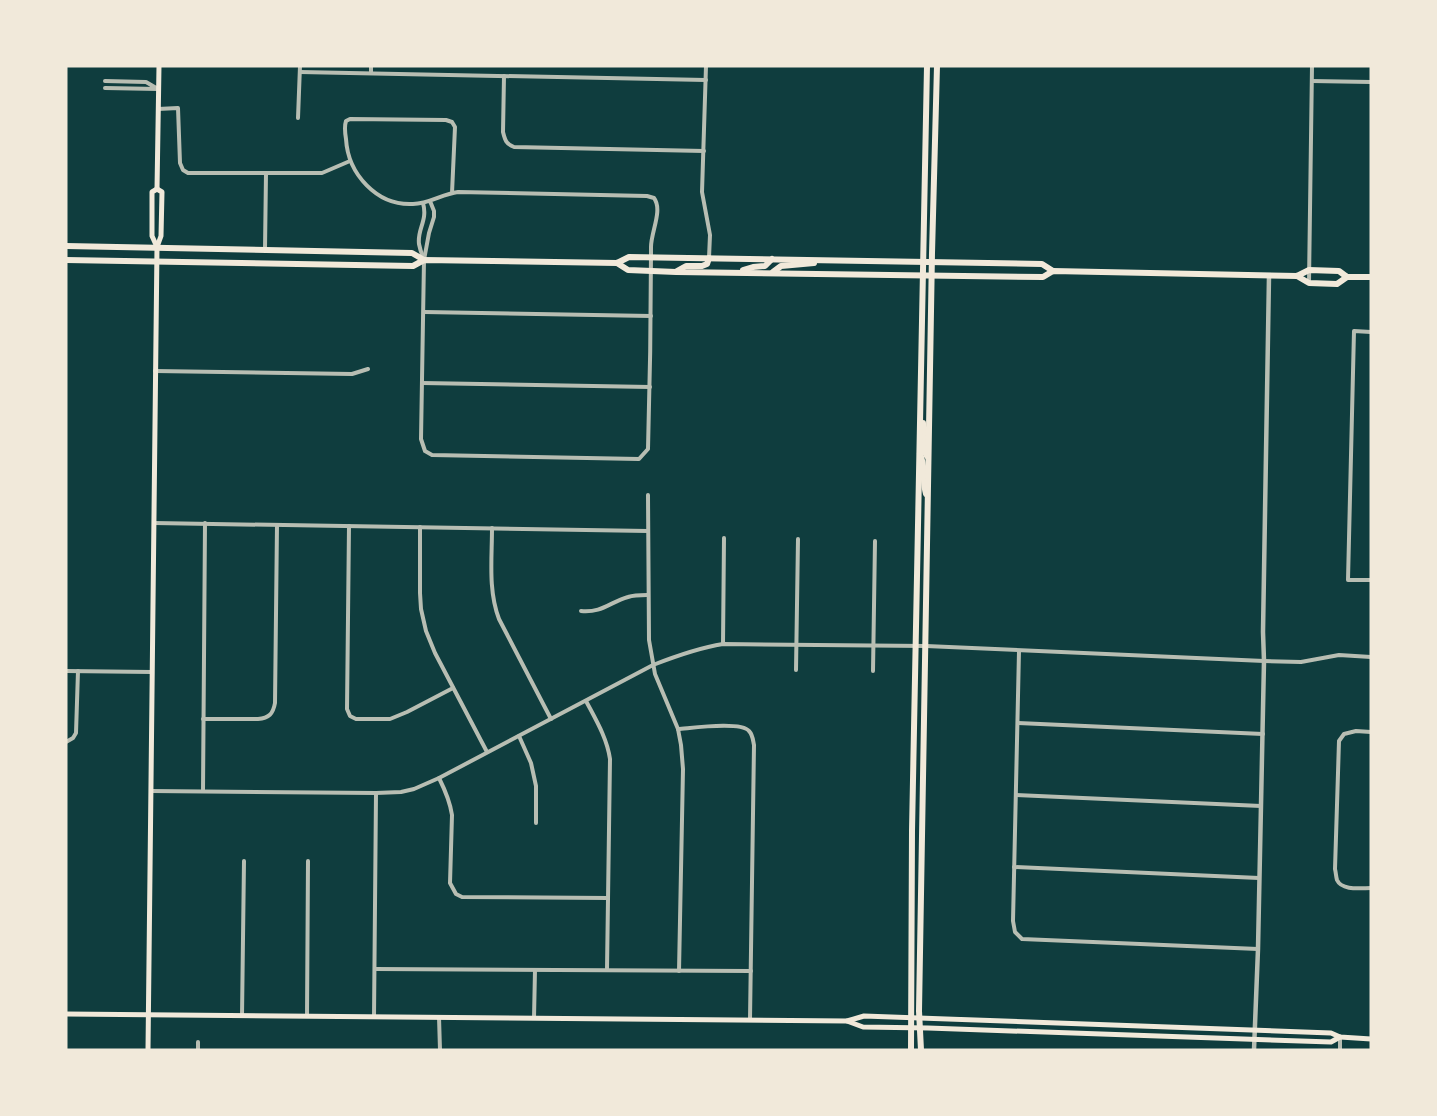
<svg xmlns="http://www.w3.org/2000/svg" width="1437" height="1116" viewBox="0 0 1437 1116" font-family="'Alegreya Sans',sans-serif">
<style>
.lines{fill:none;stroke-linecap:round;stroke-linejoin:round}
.minor{stroke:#b8beb3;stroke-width:4}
.tertiary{stroke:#b8beb3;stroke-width:4.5}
.secondary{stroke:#f1e9da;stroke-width:5}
.primary{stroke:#f1e9da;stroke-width:6}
</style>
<rect width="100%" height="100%" fill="#0f3d3e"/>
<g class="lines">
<g class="minor">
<polyline points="706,66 702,192 710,235 709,258"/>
<polyline points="300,72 706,80"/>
<polyline points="371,73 371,66"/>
<path d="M504,76L503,132C505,140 506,144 514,147L704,151"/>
<polyline points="1312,81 1371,82"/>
<polyline points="105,88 158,89 146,82 105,81"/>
<polyline points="158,109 178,108 180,163 183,170 188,173 322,173 350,161"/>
<polyline points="298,118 300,66"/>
<path d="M430,201L434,211V217L429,233L424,260L421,439L425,451L432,455L639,459L648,449C650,382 651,314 651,247C651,232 663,210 654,198L647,196L458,192C442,194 429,204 413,204C377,206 348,174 346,139C345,133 344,127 346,121L350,119L446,120L452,122L455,127L452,193"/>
<path d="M423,203C428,221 417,229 419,244C420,249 422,255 424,259"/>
<polyline points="265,249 266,173"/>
<polyline points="1309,282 1312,66"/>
<polyline points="424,312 651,316"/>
<polyline points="1371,332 1354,331 1348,580 1371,580"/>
<polyline points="155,371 352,374 368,369"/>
<polyline points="422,383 650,387"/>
<polyline points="648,495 649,640 655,674 678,729 681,745 683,769 679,971"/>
<polyline points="154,523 648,531"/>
<polyline points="349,526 347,709 350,716 356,719 390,719 407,712 453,688"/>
<polyline points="420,527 420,593 421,609 426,631 435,653 487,752"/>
<path d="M492,528C492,559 488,590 499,619L551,719"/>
<path d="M581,611C602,613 610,602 628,597C634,595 641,595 647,595"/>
<polyline points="723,644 724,538"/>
<polyline points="1019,651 1013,921 1015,932 1022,939 1258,949"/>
<polyline points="796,670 798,539"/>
<polyline points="66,671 152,672"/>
<polyline points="873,671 875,541"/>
<path d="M586,701C596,720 607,738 610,759L607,970"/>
<path d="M203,719H258C269,718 273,714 275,703L277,525"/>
<polyline points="1018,723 1263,734"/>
<path d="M678,729C692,728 741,721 749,731C753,735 753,741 754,745L750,1020"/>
<path d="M1371,732L1356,731L1344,734L1339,741L1335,869C1336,873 1336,877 1337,880C1342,891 1361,888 1371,888"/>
<polyline points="519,736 531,763 536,786 536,823"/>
<polyline points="66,742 73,738 76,733 78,671"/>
<path d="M439,778C445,790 450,801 452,815L450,883L456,894L462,897L608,898"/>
<path d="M151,791L376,793L401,792L414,789L439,778L653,665C676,656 698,648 723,644L926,646L1264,661L1301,662L1339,655L1371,657"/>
<polyline points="203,791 205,523"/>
<polyline points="1016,795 1261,806"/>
<polyline points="1014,867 1259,878"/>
<polyline points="375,969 751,971"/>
<polyline points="242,1016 244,861"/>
<polyline points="307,1016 308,861"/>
<polyline points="374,1017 376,793"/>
<polyline points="439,1017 440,1050"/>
<polyline points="534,1018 535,970"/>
<polyline points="1340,1037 1340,1050"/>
<polyline points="198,1050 198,1042"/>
</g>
<polyline class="tertiary" points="1254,1050 1258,949 1264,661 1263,632 1269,276"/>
<g class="secondary">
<polyline points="157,189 159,66"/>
<polyline points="157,247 152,236 152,192 157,189"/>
<polyline points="66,1014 847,1021 864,1016 1331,1033 1340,1037 1371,1039"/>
<polyline points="847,1021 863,1027 928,1028 1331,1042 1340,1037"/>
<polyline points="148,1050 157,247 161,236 162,192 157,189"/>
</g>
<g class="primary">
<polyline points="66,246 412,253 424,260"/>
<polyline points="66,260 413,266 424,260 617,263 629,257 1042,264 1053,271"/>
<polyline points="617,263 628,270 676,272 1043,277 1053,271 1297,276 1309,270 1339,271 1347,277 1371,277"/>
<polyline points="743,270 753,267 765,266 772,259"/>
<polyline points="677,271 686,266 702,266 707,264 709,258"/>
<polyline points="773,272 781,266 814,263"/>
<polyline points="1297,276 1309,283 1337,284 1347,277"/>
<polyline points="923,423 923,449 927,456"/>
<path d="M920,454C926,467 922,480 926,494"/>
<polyline points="911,1050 912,831 927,66"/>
<polyline points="921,1050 919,1011 932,253 937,66"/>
</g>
</g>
<rect width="1437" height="1116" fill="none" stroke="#f1e9da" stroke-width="135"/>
</svg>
